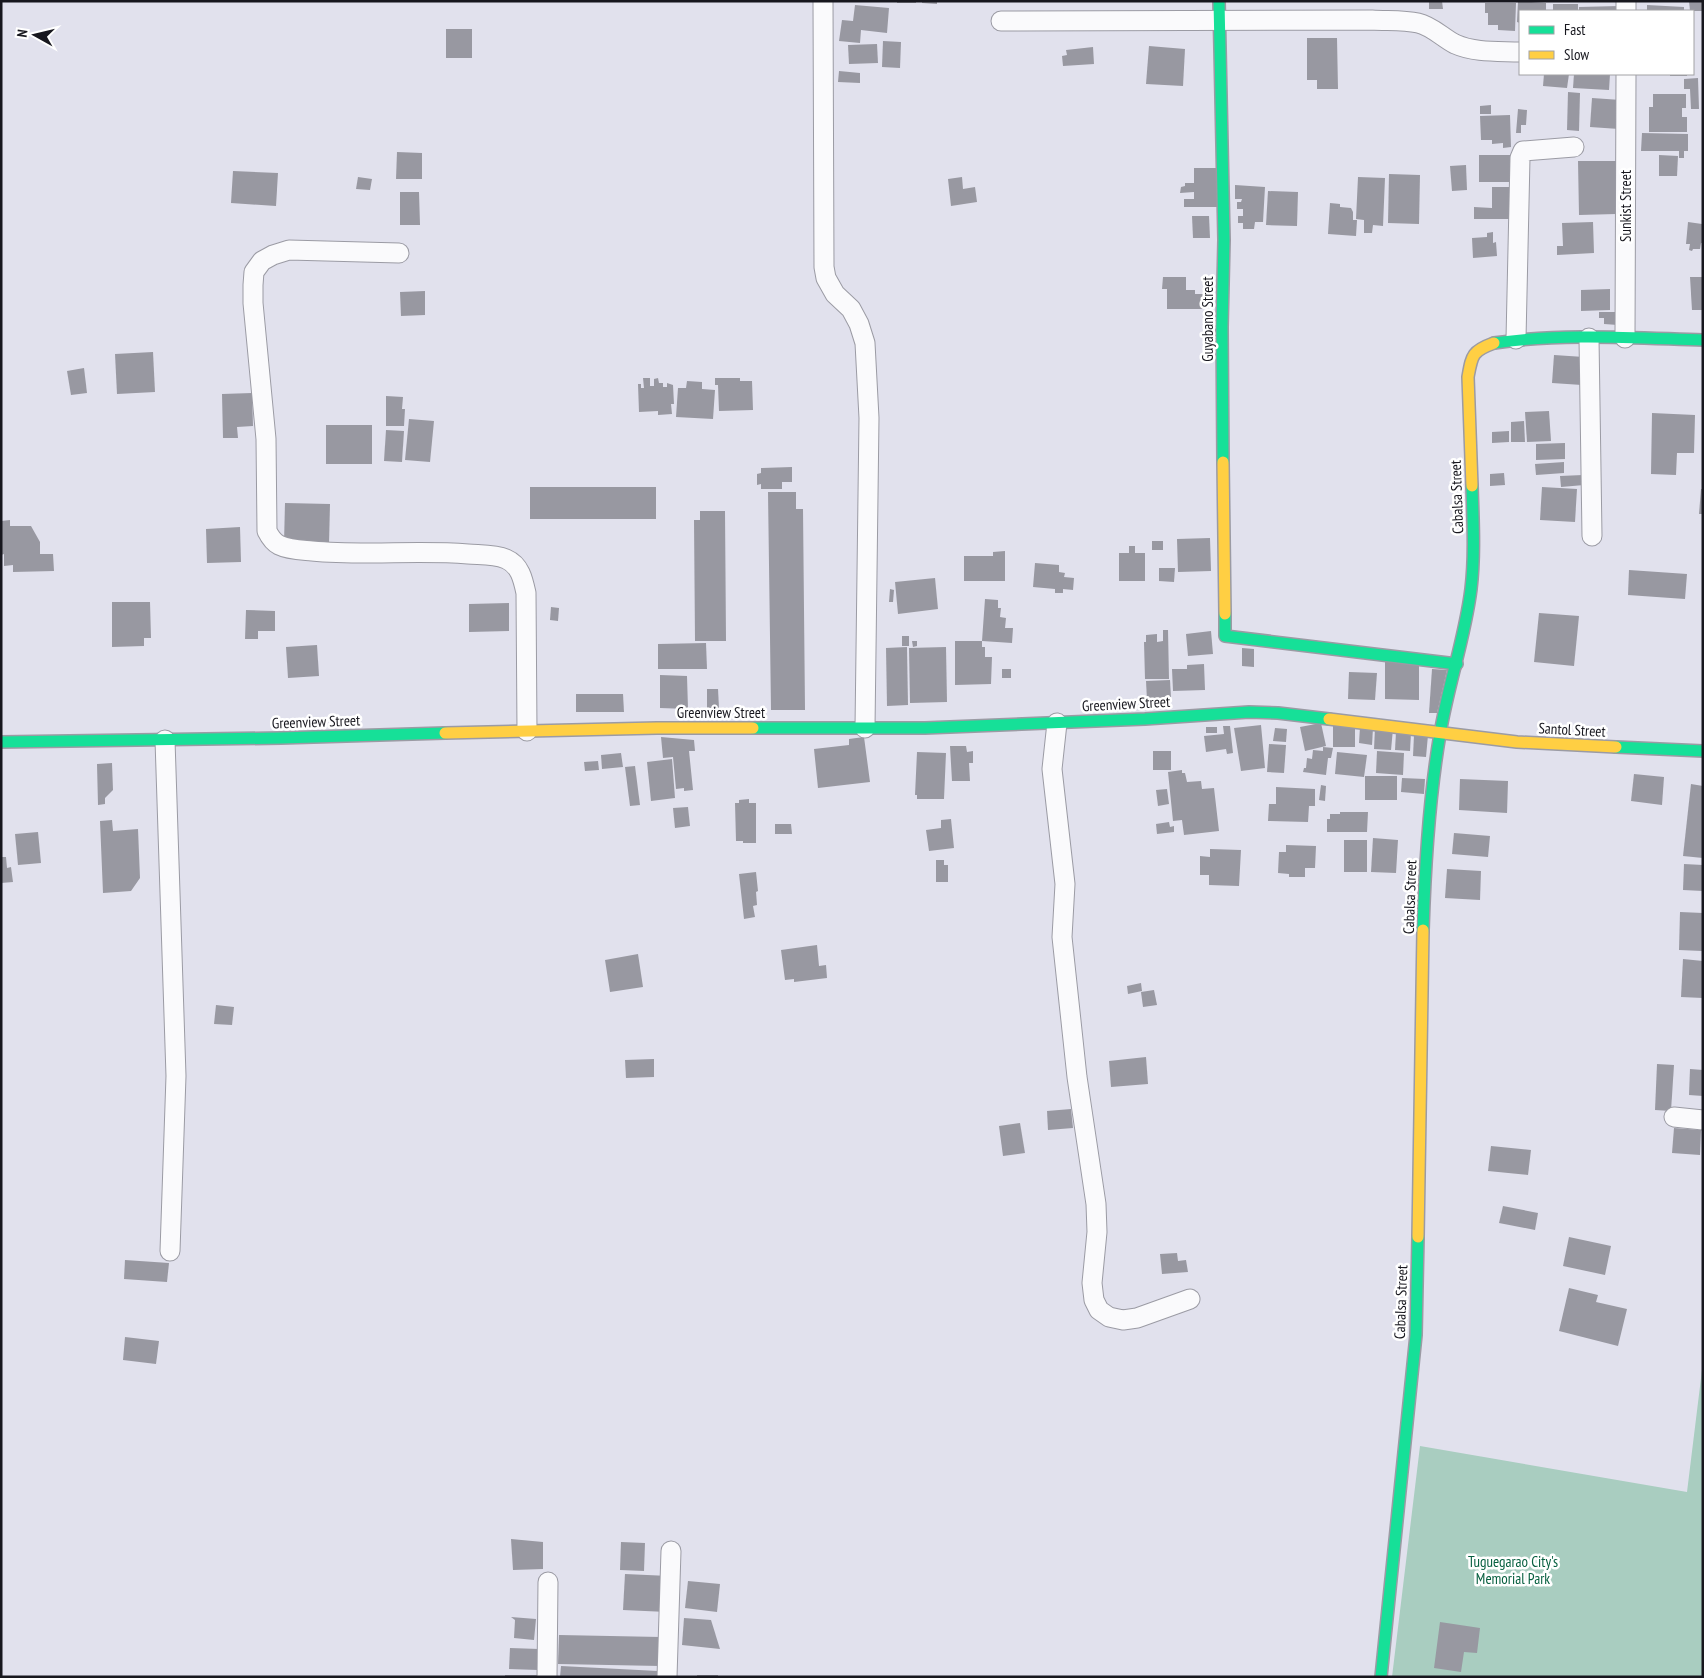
<svg xmlns="http://www.w3.org/2000/svg" width="1704" height="1678" viewBox="0 0 1704 1678" font-family="'PT Sans Narrow',sans-serif">
<style>
.green{fill:#a9cdc0}
.building{fill:#9898a1}
.lines{fill:none;stroke-linecap:round;stroke-linejoin:round}
.street-casing{stroke:#9b9ba4;stroke-width:21}
.fast-casing{stroke:#9b9ba4;stroke-width:14}
.slow-casing{stroke:#9b9ba4;stroke-width:14}
.street{stroke:#fafafc;stroke-width:19}
.fast{stroke:#16e098;stroke-width:11}
.slow{stroke:#ffcf43;stroke-width:11}
.labels{text-anchor:middle;stroke-width:5;stroke-linejoin:round;paint-order:stroke}
.street-label{font-size:15px;fill:#17171e;stroke:#fff}
.park-label{font-size:15px;fill:#065f3f;stroke:#fff}
</style>
<rect width="100%" height="100%" fill="#e1e1ed"/>
<polygon class="green" points="1703,1362 1703,1677 1392,1677 1420,1446 1687,1492"/>
<g class="building">
<rect x="897" y="1" width="19" height="2"/>
<polygon points="922,1 937,1 937,4 922,3"/>
<polygon points="1429,1 1442,1 1443,9 1429,9"/>
<polygon points="1518,1 1546,3 1546,11 1520,11 1520,23 1517,22"/>
<polygon points="1689,1 1703,1 1703,11 1690,11"/>
<polygon points="1485,3 1516,3 1515,31 1498,30 1498,25 1488,25 1488,13 1485,13"/>
<rect x="1553" y="4" width="25" height="7"/>
<polygon points="855,5 889,8 887,33 861,30 860,43 839,41 842,20 853,21"/>
<polygon points="1647,5 1684,7 1684,11 1647,11"/>
<polygon points="1619,6 1620,11 1579,11 1579,7"/>
<rect x="446" y="29" width="26" height="29"/>
<polygon points="1307,38 1337,38 1338,89 1317,89 1317,80 1307,80"/>
<polygon points="883,41 901,42 900,68 882,67"/>
<polygon points="877,44 878,63 849,64 848,45"/>
<polygon points="1149,46 1185,49 1183,86 1146,84"/>
<polygon points="1093,47 1094,64 1063,66 1062,56 1067,55 1066,50"/>
<polygon points="839,71 860,73 860,83 838,82"/>
<polygon points="1544,74 1569,74 1567,88 1543,86"/>
<polygon points="1574,74 1610,74 1609,90 1573,88"/>
<rect x="1670" y="74" width="17" height="2"/>
<polygon points="1698,78 1699,109 1691,109 1690,89 1684,89 1684,79"/>
<polygon points="1568,92 1580,93 1579,131 1567,130"/>
<polygon points="1653,94 1686,94 1686,108 1682,108 1682,117 1687,117 1687,132 1649,132 1649,107 1653,107"/>
<polygon points="1592,98 1621,100 1619,129 1590,127"/>
<polygon points="1491,105 1491,114 1480,114 1480,106"/>
<polygon points="1518,109 1527,110 1526,125 1521,125 1521,133 1516,133"/>
<polygon points="1510,115 1511,147 1503,148 1503,143 1492,144 1492,140 1481,140 1480,116"/>
<polygon points="1642,133 1688,134 1688,151 1684,151 1684,158 1679,158 1679,151 1641,151"/>
<polygon points="397,152 422,153 422,179 396,179"/>
<rect x="1479" y="155" width="35" height="27"/>
<polygon points="1659,155 1678,156 1677,176 1659,176"/>
<polygon points="1578,161 1616,161 1616,177 1623,190 1616,190 1616,214 1579,215"/>
<polygon points="1466,165 1467,190 1452,191 1450,166"/>
<polygon points="1194,168 1221,168 1221,207 1184,207 1184,199 1194,199 1194,192 1180,193 1181,187 1185,186 1185,183 1194,183"/>
<polygon points="233,171 278,173 276,206 231,203"/>
<polygon points="1389,174 1420,175 1419,224 1388,223"/>
<polygon points="358,177 372,179 370,190 356,189"/>
<polygon points="962,177 963,189 975,187 977,202 951,206 948,179"/>
<polygon points="1358,177 1385,178 1383,226 1373,225 1372,233 1364,233 1364,220 1356,219"/>
<polygon points="1235,185 1265,187 1263,222 1255,222 1254,229 1243,229 1243,223 1238,223 1238,216 1243,216 1243,209 1237,209 1237,202 1241,202 1242,199 1235,199"/>
<polygon points="1492,187 1512,187 1511,219 1474,219 1474,207 1492,208"/>
<polygon points="1268,191 1298,192 1297,226 1266,225"/>
<polygon points="400,192 419,192 420,225 400,225"/>
<polygon points="1330,203 1340,204 1340,207 1351,208 1353,212 1353,220 1357,220 1356,236 1328,234"/>
<polygon points="1192,216 1209,216 1210,238 1193,238"/>
<polygon points="1593,222 1594,253 1557,255 1557,246 1563,246 1562,223"/>
<polygon points="1688,222 1702,224 1703,243 1701,243 1700,249 1693,249 1692,251 1689,250 1690,244 1686,244"/>
<polygon points="1493,232 1493,243 1496,242 1497,256 1473,258 1472,238 1487,237 1487,233"/>
<polygon points="1163,277 1186,277 1186,290 1195,290 1195,294 1204,294 1204,309 1167,309 1167,289 1162,289"/>
<polygon points="1690,277 1703,277 1703,310 1692,310"/>
<polygon points="1610,289 1610,310 1581,311 1581,290"/>
<polygon points="425,291 425,315 401,316 400,292"/>
<polygon points="1599,312 1618,312 1618,325 1604,324 1604,318 1599,318"/>
<polygon points="153,352 155,392 117,394 115,354"/>
<polygon points="1554,355 1584,357 1582,385 1552,383"/>
<polygon points="84,368 87,393 71,395 67,371"/>
<polygon points="643,378 650,378 650,386 654,386 654,379 658,378 659,383 663,383 663,387 667,387 667,383 673,385 674,404 671,404 672,414 658,415 658,411 639,412 638,384 641,384 641,388 644,388"/>
<polygon points="715,378 740,378 740,381 752,381 753,410 719,411 718,385 715,385"/>
<polygon points="687,381 702,382 702,389 715,390 713,419 676,417 678,388 686,388"/>
<polygon points="252,393 253,426 237,427 238,438 223,438 222,394"/>
<polygon points="386,396 403,397 402,409 405,409 404,426 386,426"/>
<polygon points="1549,411 1551,441 1527,442 1525,412"/>
<polygon points="1652,413 1695,415 1694,453 1677,453 1676,475 1651,474"/>
<polygon points="409,419 434,421 430,462 405,460"/>
<polygon points="1524,421 1525,442 1511,442 1511,422"/>
<rect x="326" y="425" width="46" height="39"/>
<polygon points="386,430 404,431 402,462 384,461"/>
<polygon points="1509,431 1509,442 1492,443 1492,432"/>
<polygon points="1565,443 1565,459 1536,460 1536,444"/>
<polygon points="1564,462 1564,473 1536,475 1535,464"/>
<polygon points="792,467 792,482 782,482 782,489 761,489 761,484 757,485 757,474 761,473 761,468"/>
<polygon points="1504,473 1505,485 1490,486 1490,474"/>
<polygon points="1583,475 1584,485 1561,487 1560,476"/>
<rect x="530" y="487" width="126" height="32"/>
<polygon points="1542,487 1577,489 1575,522 1540,520"/>
<polygon points="1701,489 1703,489 1703,514 1699,514"/>
<polygon points="768,492 796,492 796,509 803,509 805,710 771,710"/>
<polygon points="285,503 330,504 329,544 284,543"/>
<polygon points="700,511 725,511 726,641 695,641 694,520 700,520"/>
<polygon points="10,520 10,526 31,526 40,542 40,554 53,554 54,571 13,572 13,565 4,566 4,554 1,555 1,521"/>
<polygon points="240,527 241,562 207,563 206,529"/>
<polygon points="1210,538 1211,571 1178,572 1177,539"/>
<rect x="1152" y="541" width="11" height="9"/>
<polygon points="1129,546 1135,546 1135,553 1145,553 1145,581 1119,581 1119,553 1129,553"/>
<polygon points="1005,551 1005,581 964,581 964,556 993,556 993,552"/>
<polygon points="1035,563 1059,565 1059,572 1065,573 1064,577 1074,578 1073,590 1063,589 1063,593 1055,593 1055,589 1033,587"/>
<polygon points="1159,568 1175,568 1174,582 1159,581"/>
<polygon points="1629,570 1687,574 1685,599 1628,595"/>
<polygon points="935,578 938,609 898,614 895,582"/>
<polygon points="890,589 894,590 893,602 889,602"/>
<polygon points="985,599 998,600 998,608 1001,608 1000,617 1006,618 1005,628 1013,628 1012,643 982,641"/>
<polygon points="112,602 150,602 151,638 144,638 144,646 112,647"/>
<polygon points="509,603 509,631 469,632 469,604"/>
<polygon points="551,607 559,608 558,621 550,620"/>
<polygon points="246,610 275,611 275,631 258,631 258,639 245,639"/>
<polygon points="1539,613 1579,616 1574,666 1534,662"/>
<polygon points="1163,630 1168,630 1169,679 1145,679 1144,642 1146,642 1146,635 1157,634 1157,642 1163,641"/>
<polygon points="1211,631 1213,654 1188,656 1186,634"/>
<rect x="902" y="636" width="7" height="10"/>
<polygon points="912,641 917,641 917,646 913,647"/>
<polygon points="955,641 982,641 982,647 985,647 985,657 992,657 991,684 955,685"/>
<polygon points="706,643 707,669 658,669 658,644"/>
<polygon points="317,645 319,676 288,678 286,647"/>
<polygon points="907,647 908,705 887,706 886,648"/>
<polygon points="946,647 947,702 910,703 909,648"/>
<polygon points="1242,648 1254,649 1254,667 1242,666"/>
<polygon points="1385,660 1419,662 1419,700 1385,699"/>
<polygon points="1204,664 1205,690 1173,691 1172,669 1187,669 1187,665"/>
<rect x="1002" y="669" width="9" height="9"/>
<polygon points="1432,669 1447,670 1437,713 1429,713"/>
<polygon points="1349,672 1377,673 1375,700 1348,699"/>
<polygon points="660,675 687,676 688,709 660,708"/>
<polygon points="1170,680 1171,698 1147,700 1146,681"/>
<polygon points="707,689 718,689 719,708 707,708"/>
<polygon points="576,694 623,694 624,712 576,712"/>
<polygon points="1321,723 1326,746 1305,751 1300,727"/>
<polygon points="1261,725 1265,768 1241,771 1234,728"/>
<polygon points="1223,726 1230,726 1233,753 1227,754 1226,749 1206,752 1204,736 1224,734"/>
<rect x="1333" y="726" width="22" height="21"/>
<rect x="1206" y="727" width="11" height="6"/>
<polygon points="1360,727 1373,728 1372,745 1359,743"/>
<polygon points="1275,728 1287,729 1286,742 1273,741"/>
<polygon points="1375,728 1393,729 1391,750 1374,749"/>
<polygon points="1396,732 1411,733 1410,751 1395,750"/>
<polygon points="1414,735 1428,735 1426,757 1413,756"/>
<polygon points="661,737 694,740 695,751 689,751 693,790 684,791 684,788 676,789 673,757 663,758"/>
<polygon points="864,737 870,782 818,788 814,749 849,745 849,739"/>
<polygon points="1269,744 1286,745 1284,773 1267,772"/>
<polygon points="950,746 966,746 967,752 973,751 973,763 969,763 970,781 952,781"/>
<polygon points="1323,747 1333,748 1331,758 1328,758 1326,775 1303,772 1304,768 1306,768 1307,758 1312,759 1313,750 1323,751"/>
<rect x="1153" y="751" width="18" height="19"/>
<polygon points="1377,751 1404,753 1403,775 1376,773"/>
<polygon points="917,752 946,753 944,799 917,799 917,795 915,795"/>
<polygon points="1337,752 1367,755 1364,777 1335,774"/>
<polygon points="621,753 623,767 602,769 601,755"/>
<polygon points="672,759 675,798 651,801 647,762"/>
<polygon points="598,761 599,770 585,771 584,762"/>
<polygon points="112,763 113,790 105,798 105,804 98,805 97,764"/>
<polygon points="635,766 640,805 630,806 625,767"/>
<polygon points="1182,770 1182,773 1185,773 1187,782 1201,781 1202,789 1214,788 1219,831 1184,835 1182,820 1173,821 1168,772"/>
<polygon points="1634,774 1664,777 1662,805 1631,801"/>
<rect x="1365" y="776" width="32" height="24"/>
<polygon points="1402,778 1425,779 1424,794 1401,792"/>
<polygon points="1460,779 1508,781 1507,813 1459,810"/>
<polygon points="1691,784 1703,786 1703,858 1683,856"/>
<polygon points="1321,785 1326,786 1325,801 1319,800"/>
<polygon points="1276,787 1315,789 1315,806 1309,806 1308,822 1268,821 1269,804 1276,804"/>
<polygon points="1167,789 1169,804 1158,806 1156,790"/>
<polygon points="749,799 749,803 756,803 756,843 743,843 743,841 736,841 735,803 739,803 739,800"/>
<polygon points="688,807 690,826 675,828 673,808"/>
<polygon points="1340,812 1368,812 1367,832 1327,832 1327,819 1330,819 1330,814 1340,814"/>
<polygon points="951,819 954,848 929,851 926,830 941,828 941,820"/>
<polygon points="112,820 113,831 138,829 140,878 131,891 103,893 100,821"/>
<polygon points="1169,822 1170,827 1174,826 1174,832 1157,834 1156,824"/>
<polygon points="775,824 791,824 792,834 775,834"/>
<polygon points="38,832 41,863 18,865 15,834"/>
<polygon points="1454,833 1490,836 1488,857 1452,854"/>
<polygon points="1373,838 1398,840 1396,873 1371,872"/>
<rect x="1344" y="840" width="23" height="32"/>
<polygon points="1286,845 1316,846 1315,868 1305,868 1305,877 1289,877 1289,874 1278,873 1279,852 1286,852"/>
<polygon points="1210,849 1241,850 1239,886 1209,885 1209,875 1200,875 1200,856 1210,857"/>
<polygon points="1,857 6,857 7,868 11,867 13,882 1,883"/>
<polygon points="936,860 944,860 944,865 948,865 948,882 936,882"/>
<polygon points="1684,864 1703,865 1703,891 1683,890"/>
<polygon points="1447,869 1481,871 1480,900 1445,898"/>
<polygon points="756,872 758,891 756,892 757,905 753,906 755,917 744,919 739,874"/>
<polygon points="1680,912 1703,913 1702,951 1679,950"/>
<polygon points="817,945 819,966 826,965 827,978 794,982 794,979 785,980 781,950"/>
<polygon points="638,954 643,987 610,992 605,960"/>
<polygon points="1683,959 1703,961 1703,998 1681,997"/>
<polygon points="1141,983 1142,991 1128,994 1127,986"/>
<polygon points="1154,990 1157,1005 1143,1007 1141,992"/>
<polygon points="216,1005 234,1007 232,1025 214,1024"/>
<polygon points="1146,1057 1148,1084 1111,1087 1109,1061"/>
<polygon points="654,1059 654,1077 626,1078 625,1060"/>
<polygon points="1657,1064 1674,1065 1671,1111 1655,1110"/>
<polygon points="1690,1069 1703,1070 1703,1096 1689,1095"/>
<polygon points="1071,1109 1073,1128 1048,1130 1047,1111"/>
<polygon points="1020,1123 1025,1153 1003,1156 999,1126"/>
<polygon points="1674,1128 1701,1130 1700,1155 1672,1153"/>
<polygon points="1491,1146 1531,1150 1528,1175 1488,1171"/>
<polygon points="1503,1206 1538,1213 1535,1230 1499,1223"/>
<polygon points="1569,1237 1611,1246 1605,1275 1563,1266"/>
<polygon points="1177,1253 1178,1261 1186,1260 1188,1272 1162,1274 1160,1254"/>
<polygon points="125,1260 169,1263 167,1282 124,1279"/>
<polygon points="1569,1288 1598,1295 1596,1302 1627,1309 1618,1346 1559,1331"/>
<polygon points="125,1337 159,1341 156,1364 123,1360"/>
<polygon points="511,1539 543,1542 543,1569 513,1570"/>
<polygon points="621,1542 645,1543 644,1571 620,1570"/>
<polygon points="625,1574 669,1576 667,1612 623,1610"/>
<polygon points="688,1581 720,1584 717,1612 685,1608"/>
<polygon points="511,1617 536,1619 534,1640 514,1638 515,1620"/>
<polygon points="684,1618 711,1620 720,1649 682,1645"/>
<polygon points="1440,1622 1480,1628 1477,1653 1464,1652 1461,1672 1434,1668"/>
<polygon points="559,1635 661,1637 660,1666 558,1664"/>
<polygon points="510,1648 539,1649 538,1670 509,1669"/>
<polygon points="561,1666 658,1671 658,1677 560,1677"/>
<rect x="505" y="1675" width="33" height="2"/>
<rect x="697" y="1675" width="21" height="2"/>
</g>
<g class="lines">
<defs>
<g id="street">
<polyline points="823,1 824,267 826,278 835,294 851,309 859,324 865,343 869,418 865,728"/>
<polyline points="1626,11 1626,1"/>
<path d="M1001,21L1372,20C1387,21 1404,20 1418,23C1432,26 1443,38 1455,44C1475,53 1499,51 1520,52"/>
<path d="M399,253L289,250L273,255L262,261L254,272L253,285V303L266,439L267,531C270,537 273,542 279,545C289,550 301,550 312,551C364,556 416,550 468,554C480,555 495,554 506,559C520,565 523,579 526,593L527,731"/>
<polyline points="1589,338 1592,536"/>
<polyline points="1625,338 1626,74"/>
<polyline points="1516,339 1520,158 1523,151 1574,147"/>
<polyline points="1057,723 1052,769 1065,884 1062,937 1077,1077 1096,1204 1097,1232 1092,1283 1094,1300 1099,1310 1109,1317 1123,1320 1137,1318 1190,1299"/>
<polyline points="165,740 176,1076 170,1251"/>
<polyline points="1674,1117 1703,1120"/>
<polyline points="547,1677 548,1582"/>
<polyline points="667,1677 671,1551"/>
</g>
<g id="fast">
<polyline points="1219,1 1224,240 1222,327 1223,462"/>
<path d="M1494,343C1563,333 1634,338 1703,340"/>
<polyline points="1225,614 1225,636 1457,664"/>
<polyline points="753,728 925,728 1145,719 1249,712 1278,713 1329,719"/>
<polyline points="1,742 281,738 445,733"/>
<polyline points="1616,747 1703,751"/>
<path d="M1423,930C1425,865 1429,798 1440,734C1448,685 1465,638 1471,589C1475,555 1473,520 1472,486"/>
<polyline points="1381,1677 1416,1335 1418,1237"/>
</g>
<g id="slow">
<polyline points="1223,462 1225,614"/>
<path d="M1472,486L1468,377C1472,355 1472,351 1494,343"/>
<polyline points="1329,719 1517,742 1616,747"/>
<polyline points="445,733 657,728 753,728"/>
<polyline points="1418,1237 1423,930"/>
</g>
</defs>
<use href="#street" class="street-casing"/>
<use href="#fast" class="fast-casing"/>
<use href="#slow" class="slow-casing"/>
<use href="#street" class="street"/>
<use href="#fast" class="fast"/>
<use href="#slow" class="slow"/>
</g>
<g class="labels">
<g class="street-label">
<text transform="translate(1626 206) rotate(-90)" y="5">Sunkist Street</text>
<text transform="translate(1208 319) rotate(-90)" y="5">Guyabano Street</text>
<text transform="translate(1457 497) rotate(-92)" y="5">Cabalsa Street</text>
<text transform="translate(1126 704) rotate(-3)" y="5">Greenview Street</text>
<text x="721" y="718">Greenview Street</text>
<text transform="translate(316 722) rotate(-2)" y="5">Greenview Street</text>
<text transform="translate(1572 730) rotate(3)" y="5">Santol Street</text>
<text transform="translate(1410 897) rotate(-88)" y="5">Cabalsa Street</text>
<text transform="translate(1401 1302) rotate(-88)" y="5">Cabalsa Street</text>
</g>
<g class="park-label">
<text x="1513" y="1567">Tuguegarao City's<tspan x="1513" dy="17">Memorial Park</tspan></text>
</g>
</g>
<rect width="1704" height="1678" fill="none" stroke="#17171e" stroke-width="5"/>
<rect x="1519" y="10" width="175" height="65" fill="#ffffff" stroke="#a2a2a5"/>
<rect x="1529" y="26" width="25" height="8" fill="#16e098" stroke="#a2a2a5"/>
<text x="1564" y="35" font-size="15" fill="#17171e">Fast</text>
<rect x="1529" y="51" width="25" height="8" fill="#ffcf43" stroke="#a2a2a5"/>
<text x="1564" y="60" font-size="15" fill="#17171e">Slow</text>
<g transform="translate(35 35) rotate(278)" stroke="#ffffff" stroke-width="4" paint-order="stroke">
<path d="M0-4L9 19L0 12L-9 19Z" fill="#17171e"/>
<text y="-8" font-size="14" font-weight="bold" text-anchor="middle" fill="#17171e">N</text>
</g>
</svg>
